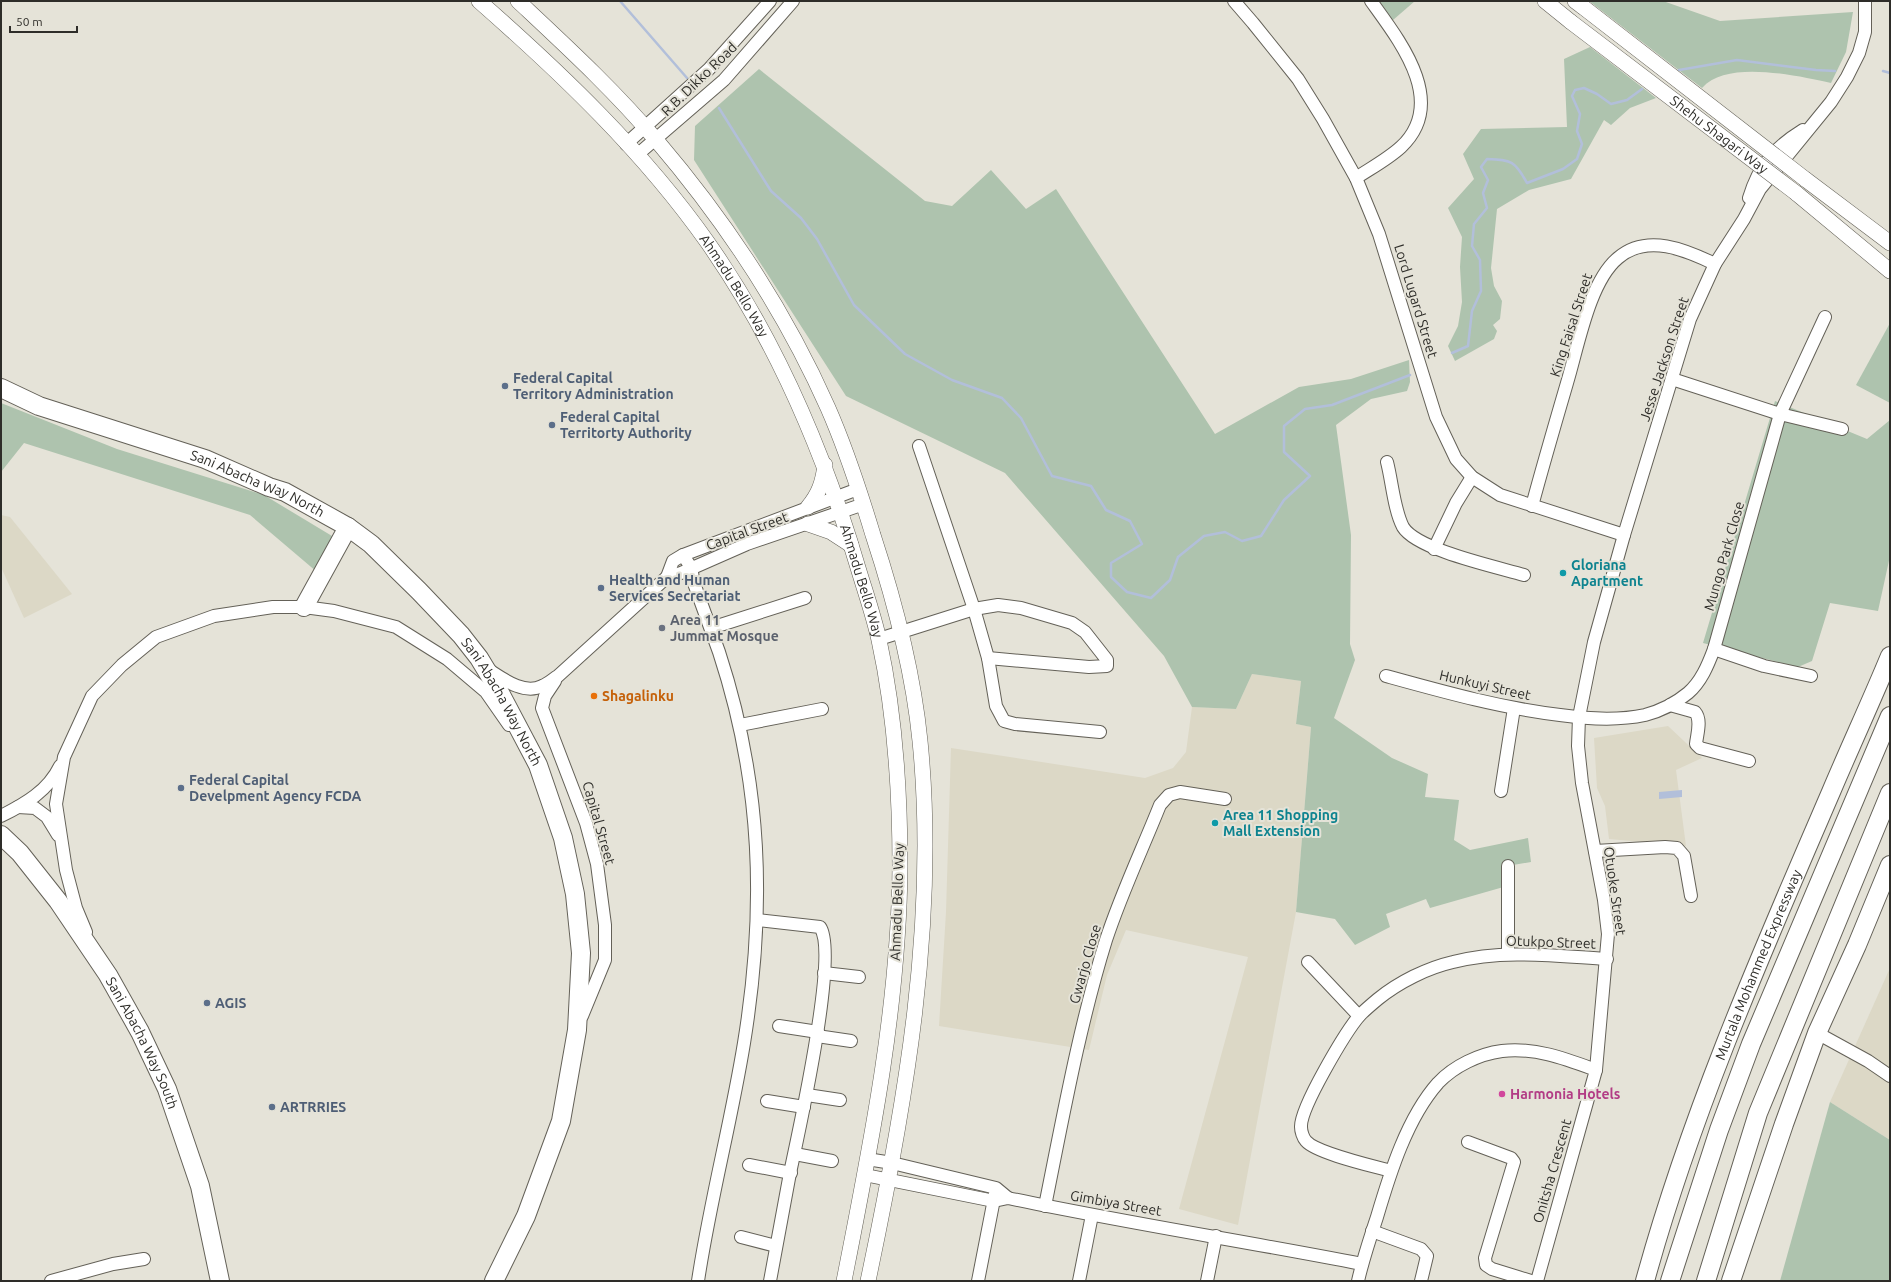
<svg xmlns="http://www.w3.org/2000/svg" width="1891" height="1282" viewBox="0 0 1891 1282" font-family="Ubuntu,sans-serif">
<style>
.built{fill:#dcd8c6}
.green{fill:#aec3ae}
.water{fill:#b2bfda}
.lines{fill:none;stroke-linecap:round;stroke-linejoin:round}
.stream{stroke:#b2bfda;stroke-width:2.5}
.minor-casing{stroke:#646158;stroke-width:14}
.major-casing{stroke:#646158;stroke-width:16}
.highway-casing{stroke:#646158;stroke-width:20}
.minor{stroke:#fff;stroke-width:12}
.major{stroke:#fff;stroke-width:15}
.highway{stroke:#fff;stroke-width:18}
.major-bridge-casing{stroke:#646158;stroke-width:16;stroke-linecap:butt}
.major-bridge{stroke:#fff;stroke-width:15}
.service-dot{fill:#5c6f8a;stroke:#e5e3d8;stroke-width:1.5}
.culture-dot{fill:#0f9aa8;stroke:#e5e3d8;stroke-width:1.5}
.worship-dot{fill:#6b7280;stroke:#e5e3d8;stroke-width:1.5}
.food-dot{fill:#e8710a;stroke:#e5e3d8;stroke-width:1.5}
.hotel-dot{fill:#d1479c;stroke:#e5e3d8;stroke-width:1.5}
.labels{text-anchor:middle;stroke-width:4;stroke-linejoin:round;paint-order:stroke}
.street-label{font-size:14px;fill:#2e2d29;stroke:#e5e3d8}
.service-label{font-size:14px;font-weight:bold;fill:#4e5e75;stroke:#e5e3d8;text-anchor:start}
.culture-label{font-size:14px;font-weight:bold;fill:#0d838f;stroke:#e5e3d8;text-anchor:start}
.worship-label{font-size:14px;font-weight:bold;fill:#5b616d;stroke:#e5e3d8;text-anchor:start}
.food-label{font-size:14px;font-weight:bold;fill:#c56008;stroke:#e5e3d8;text-anchor:start}
.hotel-label{font-size:14px;font-weight:bold;fill:#b23c85;stroke:#e5e3d8;text-anchor:start}
</style>
<rect width="100%" height="100%" fill="#e5e3d8"/>
<g class="built">
<polygon points="1,515 10,517 72,594 24,618 1,567"/>
<polygon points="1252,674 1301,681 1296,724 1311,727 1296,912 1238,1225 1179,1209 1248,957 1126,930 1107,975 1089,1050 939,1026 946,912 951,748 1145,778 1173,768 1186,752 1192,707 1236,709"/>
<polygon points="1668,726 1702,758 1676,770 1686,846 1609,839 1605,806 1597,788 1594,738"/>
<polygon points="1890,968 1890,1140 1830,1102"/>
</g>
<g class="green">
<polygon points="1377,1 1415,1 1393,20"/>
<path d="M1589,1H1663L1720,21L1853,12L1846,52L1831,83C1797,76 1727,59 1702,88Z"/>
<polygon points="1590,47 1656,98 1630,108 1611,125 1604,120 1571,179 1529,190 1497,209 1491,268 1494,286 1502,301 1500,319 1493,325 1497,331 1494,339 1455,361 1448,346 1458,326 1462,302 1460,267 1462,237 1448,208 1474,179 1463,154 1481,129 1567,127 1564,59"/>
<polygon points="759,69 925,201 952,206 991,170 1026,209 1056,189 1215,434 1299,387 1351,379 1409,360 1410,382 1407,391 1371,399 1336,425 1351,535 1350,644 1355,660 1334,718 1392,758 1428,774 1425,797 1459,800 1454,840 1470,850 1528,838 1531,862 1513,865 1507,886 1430,908 1426,899 1386,914 1390,927 1355,945 1335,919 1296,912 1311,727 1296,724 1301,681 1252,674 1236,709 1192,707 1164,656 1005,473 846,396 694,160 695,126"/>
<polygon points="1890,323 1890,403 1856,385"/>
<polygon points="1775,401 1867,439 1890,420 1890,556 1878,611 1830,603 1812,661 1798,667 1703,643"/>
<polygon points="1,403 117,449 264,495 337,539 317,572 250,515 24,443 1,472"/>
<polygon points="1830,1102 1890,1140 1890,1281 1780,1281"/>
</g>
<polygon class="water" points="1682,790 1682,797 1659,799 1659,792"/>
<g class="lines">
<g class="stream">
<polyline points="620,1 687,78"/>
<polyline points="1679,70 1737,60 1816,70 1835,71"/>
<polyline points="1883,71 1890,73"/>
<polyline points="719,108 771,191 801,218 817,239 854,305 905,354 952,380 1002,398 1021,418 1052,476 1091,486 1106,510 1130,521 1142,544 1111,563 1111,577 1127,592 1151,598 1170,580 1178,557 1204,536 1225,532 1242,541 1261,536 1284,500 1310,476 1284,452 1284,426 1305,409 1332,405 1410,375"/>
<path d="M1452,353L1468,346L1472,311L1481,291L1480,260L1472,246L1474,224L1487,208L1483,193L1488,180L1481,167L1487,159C1512,160 1515,161 1527,183L1563,169L1577,159L1582,144L1577,131L1580,114L1572,96L1575,90L1584,88L1597,94L1611,104L1627,100L1642,89"/>
</g>
<defs>
<g id="minor">
<polyline points="1234,1 1253,23 1298,79 1323,119 1356,178 1379,234 1436,417 1456,459 1472,477 1500,495 1624,535"/>
<polyline points="626,144 709,69 770,1"/>
<polyline points="637,155 724,80 793,1"/>
<path d="M1356,178C1371,168 1388,159 1401,147C1449,102 1399,40 1371,1"/>
<path d="M1749,198C1759,165 1774,148 1803,130"/>
<polyline points="1672,379 1780,414 1842,429"/>
<polyline points="919,446 974,609 988,658 996,706 1004,721 1015,724 1100,732"/>
<path d="M1387,462C1392,481 1394,510 1403,527C1417,550 1497,567 1524,575"/>
<path d="M1532,506C1543,465 1555,424 1567,383C1578,347 1589,282 1618,258C1647,233 1686,250 1715,264"/>
<polyline points="1434,549 1456,503 1472,477"/>
<path d="M683,555C685,559 689,563 691,568C693,573 692,580 695,586C703,608 711,630 719,652C762,783 766,908 744,1043C731,1123 710,1201 698,1281"/>
<polyline points="667,577 673,561 683,555 858,489"/>
<polyline points="711,628 805,598"/>
<polyline points="879,639 974,609 998,605 1021,608 1072,623 1085,632 1107,660 1107,666 1089,667 988,658"/>
<polyline points="1714,649 1764,666 1811,676"/>
<path d="M489,670C503,679 524,695 542,686C548,684 553,679 558,676L667,577L681,573L747,544L864,504"/>
<path d="M1386,676C1444,692 1501,708 1560,715C1588,719 1617,721 1645,715C1660,711 1676,703 1688,693C1701,682 1708,665 1714,649L1780,414L1825,317"/>
<polyline points="555,681 545,696 542,708 586,823 597,864 605,925 605,960 582,1016"/>
<path d="M1670,705L1695,712C1702,720 1697,734 1696,744L1700,748L1749,761"/>
<polyline points="740,725 822,709"/>
<polyline points="1501,791 1514,708"/>
<polyline points="18,807 35,808 47,817 58,835"/>
<path d="M1,816C25,804 48,791 60,766"/>
<polyline points="1595,851 1665,847 1677,848 1684,856 1691,896"/>
<polyline points="1508,866 1508,954"/>
<path d="M758,920L820,927C839,953 798,1135 790,1173C783,1209 777,1245 770,1281"/>
<polyline points="86,932 76,908 66,870 56,804 64,757 92,696 122,665 156,637 214,616 273,607 304,607 334,611 396,627 447,659 486,692 509,725"/>
<polyline points="1308,962 1359,1016"/>
<polyline points="824,973 859,977"/>
<polyline points="779,1026 818,1032"/>
<polyline points="1817,1033 1868,1061 1890,1076"/>
<polyline points="817,1036 851,1041"/>
<polyline points="1596,1070 1608,934 1604,900 1582,783 1578,746 1579,717 1594,642 1624,535 1690,319 1715,264 1744,219 1760,189 1831,102 1847,77 1859,53 1865,32 1865,1"/>
<polyline points="807,1095 840,1100"/>
<polyline points="767,1101 804,1107"/>
<polyline points="1468,1142 1511,1158 1514,1162 1485,1258 1486,1265 1492,1269 1531,1281"/>
<polyline points="795,1154 832,1161"/>
<polyline points="867,1159 892,1163 996,1188 1008,1198"/>
<polyline points="749,1165 791,1173"/>
<path d="M1391,1171C1373,1166 1316,1153 1306,1141C1303,1138 1301,1131 1301,1127C1300,1108 1346,1031 1360,1015C1365,1010 1372,1004 1378,999C1399,982 1427,968 1453,962C1503,949 1556,956 1607,959"/>
<path d="M865,1175L994,1201L1008,1198C1126,1223 1244,1241 1362,1264"/>
<path d="M1045,1206C1063,1117 1079,1027 1106,940C1121,894 1142,850 1160,805L1169,795L1180,792L1225,799"/>
<polyline points="1372,1231 1421,1249 1427,1256 1421,1281"/>
<polyline points="741,1237 776,1246"/>
<polyline points="51,1281 113,1264 144,1259"/>
<polyline points="978,1281 995,1194"/>
<polyline points="1079,1281 1092,1215"/>
<polyline points="1207,1281 1216,1236"/>
<path d="M1358,1281C1363,1259 1370,1238 1377,1217C1390,1173 1407,1118 1438,1083C1454,1066 1479,1054 1502,1051C1535,1047 1566,1059 1596,1070L1537,1281"/>
</g>
<g id="major">
<path id="s1" d="M479,1C562,74 644,152 708,243C778,343 825,455 859,571C866,594 874,617 879,640C895,713 900,791 900,866C899,1006 871,1144 844,1281"/>
<path d="M518,1C566,46 615,91 657,141C726,222 785,311 828,408C846,449 860,492 873,535C895,602 913,670 920,741C938,921 905,1106 868,1281"/>
<polyline points="1545,1 1571,22"/>
<polyline points="1575,1 1583,7"/>
<polyline points="1805,179 1890,243"/>
<polyline points="1796,193 1890,271"/>
<path d="M808,507C819,494 823,482 825,465"/>
<polyline points="808,524 831,532 851,545"/>
</g>
<g id="highway">
<path id="s2" d="M1,388L39,406L205,459L269,487L285,492L348,527L371,544L419,591L461,635L479,658L499,691L538,765L563,838L575,894L581,953L577,1030L561,1121L526,1216L494,1281"/>
<polyline points="304,607 348,527"/>
<path id="s3" d="M1,835L20,853L58,901L108,975L140,1032L167,1089L200,1186L220,1281"/>
<path id="s4" d="M1645,1281C1691,1113 1762,952 1831,792C1850,747 1871,702 1890,656"/>
<polyline points="1670,1281 1719,1130 1751,1044 1890,716"/>
<polyline points="1706,1281 1758,1113 1890,793"/>
<polyline points="1731,1281 1784,1124 1817,1033 1857,945 1890,865"/>
</g>
</defs>
<use href="#minor" class="minor-casing"/>
<use href="#major" class="major-casing"/>
<use href="#highway" class="highway-casing"/>
<use href="#minor" class="minor"/>
<use href="#major" class="major"/>
<use href="#highway" class="highway"/>
<defs>
<g id="major-bridge">
<polyline points="1583,7 1805,179"/>
<path id="s5" d="M1571,22L1796,193"/>
</g>
</defs>
<use href="#major-bridge" class="major-bridge-casing"/>
<use href="#major-bridge" class="major-bridge"/>
</g>
<g class="service-dot">
<circle cx="505" cy="386" r="4"/>
<circle cx="552" cy="425" r="4"/>
<circle cx="601" cy="588" r="4"/>
<circle cx="181" cy="788" r="4"/>
<circle cx="207" cy="1003" r="4"/>
<circle cx="272" cy="1107" r="4"/>
</g>
<g class="culture-dot">
<circle cx="1563" cy="573" r="4"/>
<circle cx="1215" cy="823" r="4"/>
</g>
<circle class="worship-dot" cx="662" cy="628" r="4"/>
<circle class="food-dot" cx="594" cy="696" r="4"/>
<circle class="hotel-dot" cx="1502" cy="1094" r="4"/>
<g class="labels">
<g class="street-label">
<text transform="translate(699 79) rotate(-44)" y="5">R.B. Dikko Road</text>
<text dy="5" stroke="none"><textPath href="#s5" startOffset="186">Shehu Shagari Way</textPath></text>
<text dy="5" stroke="none"><textPath href="#s1" startOffset="384">Ahmadu Bello Way</textPath></text>
<text transform="translate(1416 301) rotate(73)" y="5">Lord Lugard Street</text>
<text transform="translate(1571 325) rotate(-72)" y="5">King Faisal Street</text>
<text transform="translate(1664 359) rotate(-72)" y="5">Jesse Jackson Street</text>
<text dy="5" stroke="none"><textPath href="#s2" startOffset="274">Sani Abacha Way North</textPath></text>
<text transform="translate(747 531) rotate(-20)" y="5">Capital Street</text>
<text transform="translate(1724 556) rotate(-74)" y="5">Mungo Park Close</text>
<text dy="5" stroke="none"><textPath href="#s1" startOffset="707">Ahmadu Bello Way</textPath></text>
<text transform="translate(1485 685) rotate(13)" y="5">Hunkuyi Street</text>
<text dy="5" stroke="none"><textPath href="#s2" startOffset="610">Sani Abacha Way North</textPath></text>
<text transform="translate(599 823) rotate(74)" y="5">Capital Street</text>
<text transform="translate(1615 891) rotate(82)" y="5">Otuoke Street</text>
<text transform="translate(897 902) rotate(-88)" y="5">Ahmadu Bello Way</text>
<text transform="translate(1551 942) rotate(2)" y="5">Otukpo Street</text>
<text transform="translate(1085 964) rotate(-74)" y="5">Gwarjo Close</text>
<text dy="5" stroke="none"><textPath href="#s4" startOffset="336">Murtala Mohammed Expressway</textPath></text>
<text dy="5" stroke="none"><textPath href="#s3" startOffset="253">Sani Abacha Way South</textPath></text>
<text transform="translate(1552 1171) rotate(-74)" y="5">Onitsha Crescent</text>
<text transform="translate(1116 1203) rotate(10)" y="5">Gimbiya Street</text>
</g>
<g class="service-label">
<text x="513" y="383">Federal Capital<tspan x="513" dy="16">Territory Administration</tspan></text>
<text x="560" y="422">Federal Capital<tspan x="560" dy="16">Territorty Authority</tspan></text>
<text x="609" y="585">Health and Human<tspan x="609" dy="16">Services Secretariat</tspan></text>
<text x="189" y="785">Federal Capital<tspan x="189" dy="16">Develpment Agency FCDA</tspan></text>
<text x="215" y="1008">AGIS</text>
<text x="280" y="1112">ARTRRIES</text>
</g>
<g class="culture-label">
<text x="1571" y="570">Gloriana<tspan x="1571" dy="16">Apartment</tspan></text>
<text x="1223" y="820">Area 11 Shopping<tspan x="1223" dy="16">Mall Extension</tspan></text>
</g>
<g class="worship-label">
<text x="670" y="625">Area 11<tspan x="670" dy="16">Jummat Mosque</tspan></text>
</g>
<g class="food-label">
<text x="602" y="701">Shagalinku</text>
</g>
<g class="hotel-label">
<text x="1510" y="1099">Harmonia Hotels</text>
</g>
</g>
<rect width="1891" height="1282" fill="none" stroke="#2e2d29" stroke-width="4"/>
<path d="M10 26v6h67v-6" fill="none" stroke="#2e2d29" stroke-width="2"/>
<text x="16" y="26" font-size="12" fill="#2e2d29" stroke="#e5e3d8" stroke-width="3" paint-order="stroke">50 m</text>
</svg>
